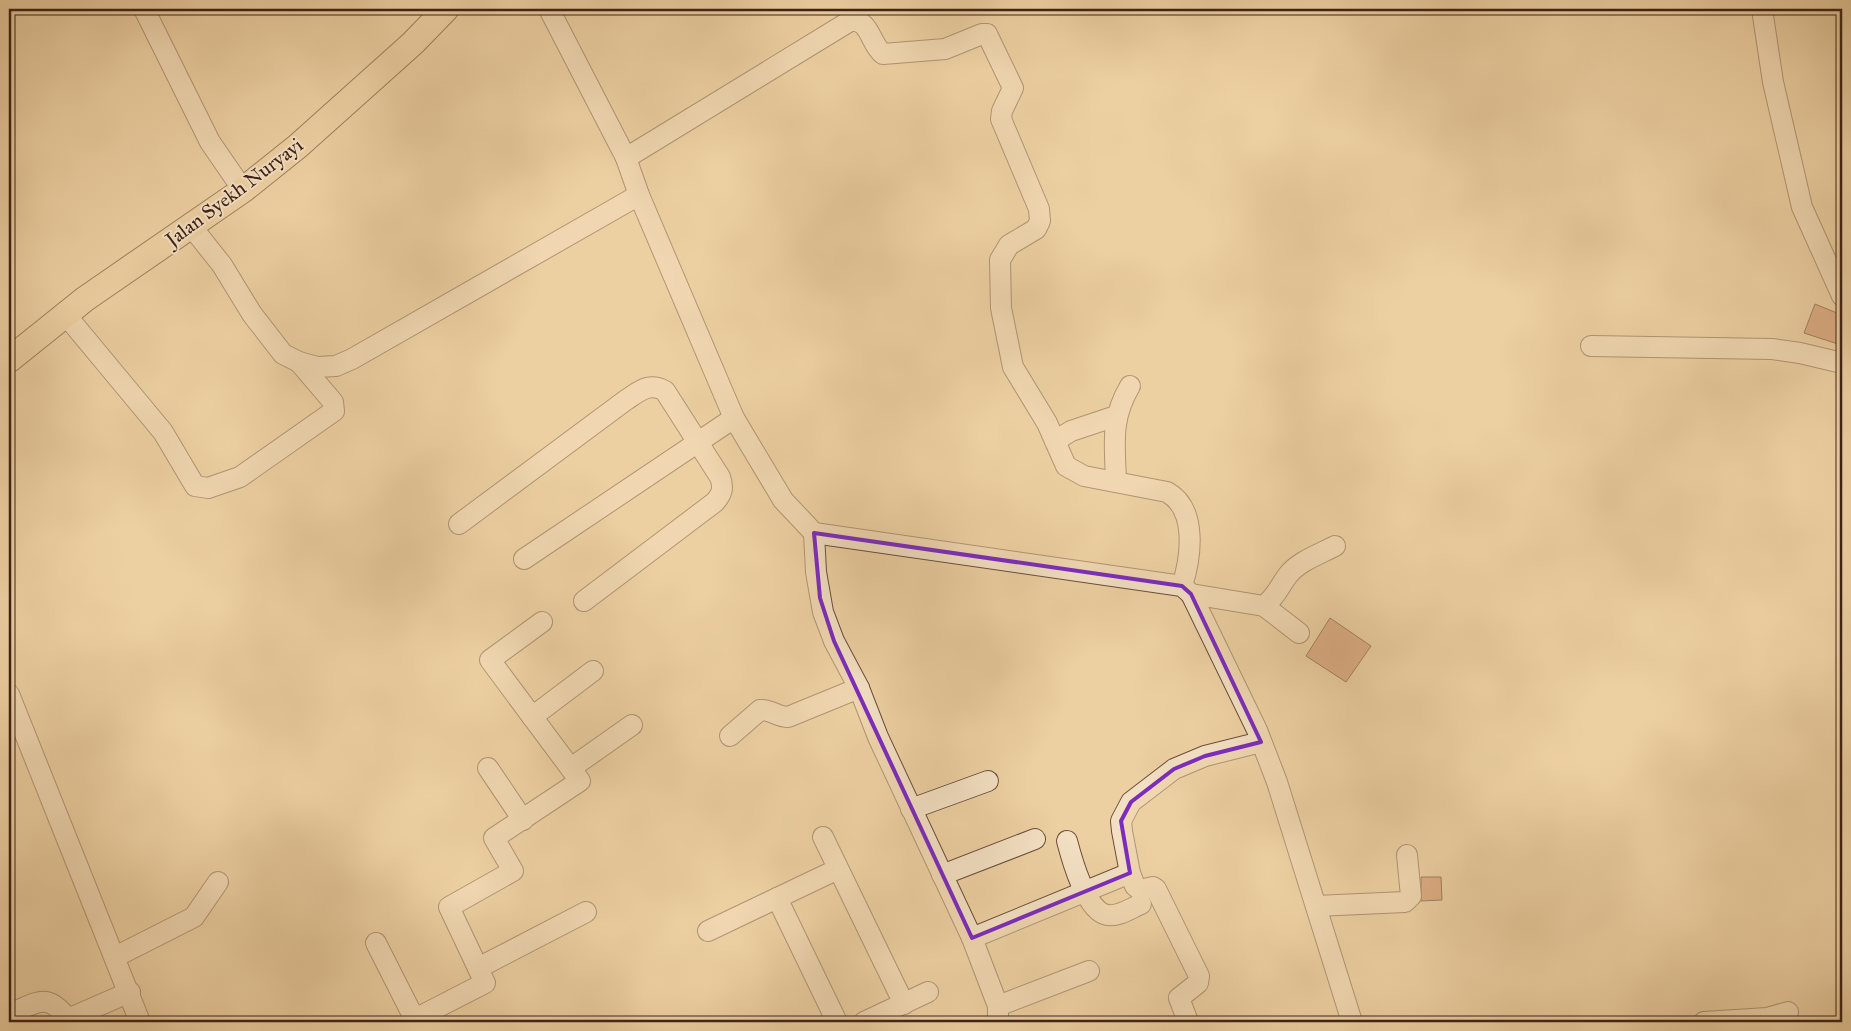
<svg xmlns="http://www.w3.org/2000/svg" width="1851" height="1031" viewBox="0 0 1851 1031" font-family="'IM FELL Great Primer',serif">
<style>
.building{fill:#cd8662;stroke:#3e2217}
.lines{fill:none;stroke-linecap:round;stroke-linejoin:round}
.minor-casing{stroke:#6a4e3a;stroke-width:22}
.major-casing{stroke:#3e2217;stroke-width:27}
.minor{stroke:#f3e0c3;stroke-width:20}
.major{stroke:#edd0a2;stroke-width:25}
.marked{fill:none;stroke:#7b2cbf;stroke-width:4;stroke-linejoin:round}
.labels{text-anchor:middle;stroke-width:4;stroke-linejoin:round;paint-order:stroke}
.street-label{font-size:20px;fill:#3e2217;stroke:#f3e0c3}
</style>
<rect width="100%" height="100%" fill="#edd0a2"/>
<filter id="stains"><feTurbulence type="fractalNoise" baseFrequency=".004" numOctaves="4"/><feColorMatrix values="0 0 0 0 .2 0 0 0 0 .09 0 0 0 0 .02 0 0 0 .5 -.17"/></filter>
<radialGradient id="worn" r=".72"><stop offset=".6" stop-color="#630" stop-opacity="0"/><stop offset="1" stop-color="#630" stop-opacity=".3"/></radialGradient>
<g class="building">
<polygon points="1815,304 1842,315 1842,330 1838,344 1804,333"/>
<polygon points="1330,618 1371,646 1346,682 1306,656"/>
<polygon points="1421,877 1441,877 1442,900 1421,901"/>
</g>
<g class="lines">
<defs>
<g id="minor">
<polyline points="144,9 210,142 243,190"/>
<polyline points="549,9 626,158 639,195 734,418 783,500 814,533 1182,586 1191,594 1257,730 1277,782 1352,1022"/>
<polyline points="1762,9 1773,82 1802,207 1842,296"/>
<path d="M626,158L850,21C870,18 870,44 883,54L945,49L982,34H987L1013,88L1002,111L1001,119L1039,209L1040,221L1036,229L1009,245L1000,260L1001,308L1013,367L1047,423L1066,466L1084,476L1167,492C1198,509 1191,558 1182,586"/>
<polyline points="191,226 222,265 252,314 283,354 299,362 317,367 336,366 352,359 639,195"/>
<polyline points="65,314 163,432 195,486 208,488 240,477 334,411 333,402 299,362"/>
<polyline points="1591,346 1772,349 1800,353 1842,363"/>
<polyline points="1055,441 1071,431 1116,416"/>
<path d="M1116,482C1115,444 1110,420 1130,386"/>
<path d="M459,524L626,400C640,391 649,382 665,391L720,477C724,488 722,494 715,502L584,601"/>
<polyline points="814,533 816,572 823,612 834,641 859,688 878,737 972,938 998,1006 998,1022"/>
<polyline points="524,559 734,418"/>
<path d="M1191,594L1264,606C1276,597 1279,587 1288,575C1299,561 1320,554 1335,546"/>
<polyline points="1264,606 1299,633"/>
<polyline points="9,694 140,1022"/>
<polyline points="532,717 593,671"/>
<path d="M730,736L760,710C771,709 777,717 788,717L859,688"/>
<polyline points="488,768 523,820"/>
<polyline points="571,768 632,725"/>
<polyline points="911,809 988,781"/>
<polyline points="823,837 904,1004"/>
<path d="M1067,841C1072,860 1086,911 1107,915C1119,917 1131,908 1141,904"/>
<polyline points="942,875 1035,839"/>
<polyline points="777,898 837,1022"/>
<polyline points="1316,906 1405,902 1411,896 1407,855"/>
<polyline points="708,931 838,869"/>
<polyline points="972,938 1130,873"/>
<polyline points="376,943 416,1022"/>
<polyline points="115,957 194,917 218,882"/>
<polyline points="478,968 586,912"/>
<polyline points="998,1006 1089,971"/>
<path d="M9,1014C38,1003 46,991 68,1019L130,992"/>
<polyline points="413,1022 415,1019 485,983 449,907 513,871 494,838 580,781 490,660 542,622"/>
<polyline points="864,1022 928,992"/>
<polyline points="1186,1022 1187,1019 1179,998 1198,983 1199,976 1156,889 1153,887 1140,890 1135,886 1130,873 1122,831 1121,821 1131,802 1174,769 1205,756 1261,742"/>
<polyline points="1704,1022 1767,1018 1788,1012"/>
</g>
<polyline id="major" points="9,360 85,299 243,190 298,146 413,43 446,9"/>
</defs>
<use href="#minor" class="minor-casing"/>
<use href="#major" class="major-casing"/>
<use href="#minor" class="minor"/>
<use href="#major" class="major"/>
</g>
<path d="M0 0H1851V1031H0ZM814,533L1182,586L1191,594L1261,742L1205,756L1174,769L1131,802L1121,821L1130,873L972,938L834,641L820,598Z" fill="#edd0a2" fill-opacity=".55" fill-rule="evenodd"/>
<path class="marked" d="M814,533L1182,586L1191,594L1261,742L1205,756L1174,769L1131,802L1121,821L1130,873L972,938L834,641L820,598Z"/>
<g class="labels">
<g class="street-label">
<text transform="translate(234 192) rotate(-37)" y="7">Jalan Syekh Nuryayi</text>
</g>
</g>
<rect width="1851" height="1031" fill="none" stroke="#edd0a2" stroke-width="30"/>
<rect x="10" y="10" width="1831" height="1011" fill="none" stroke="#3e2217" stroke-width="2.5"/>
<rect x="15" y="15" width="1821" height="1001" fill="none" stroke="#3e2217"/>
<rect width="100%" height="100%" filter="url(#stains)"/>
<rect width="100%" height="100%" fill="url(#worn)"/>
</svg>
